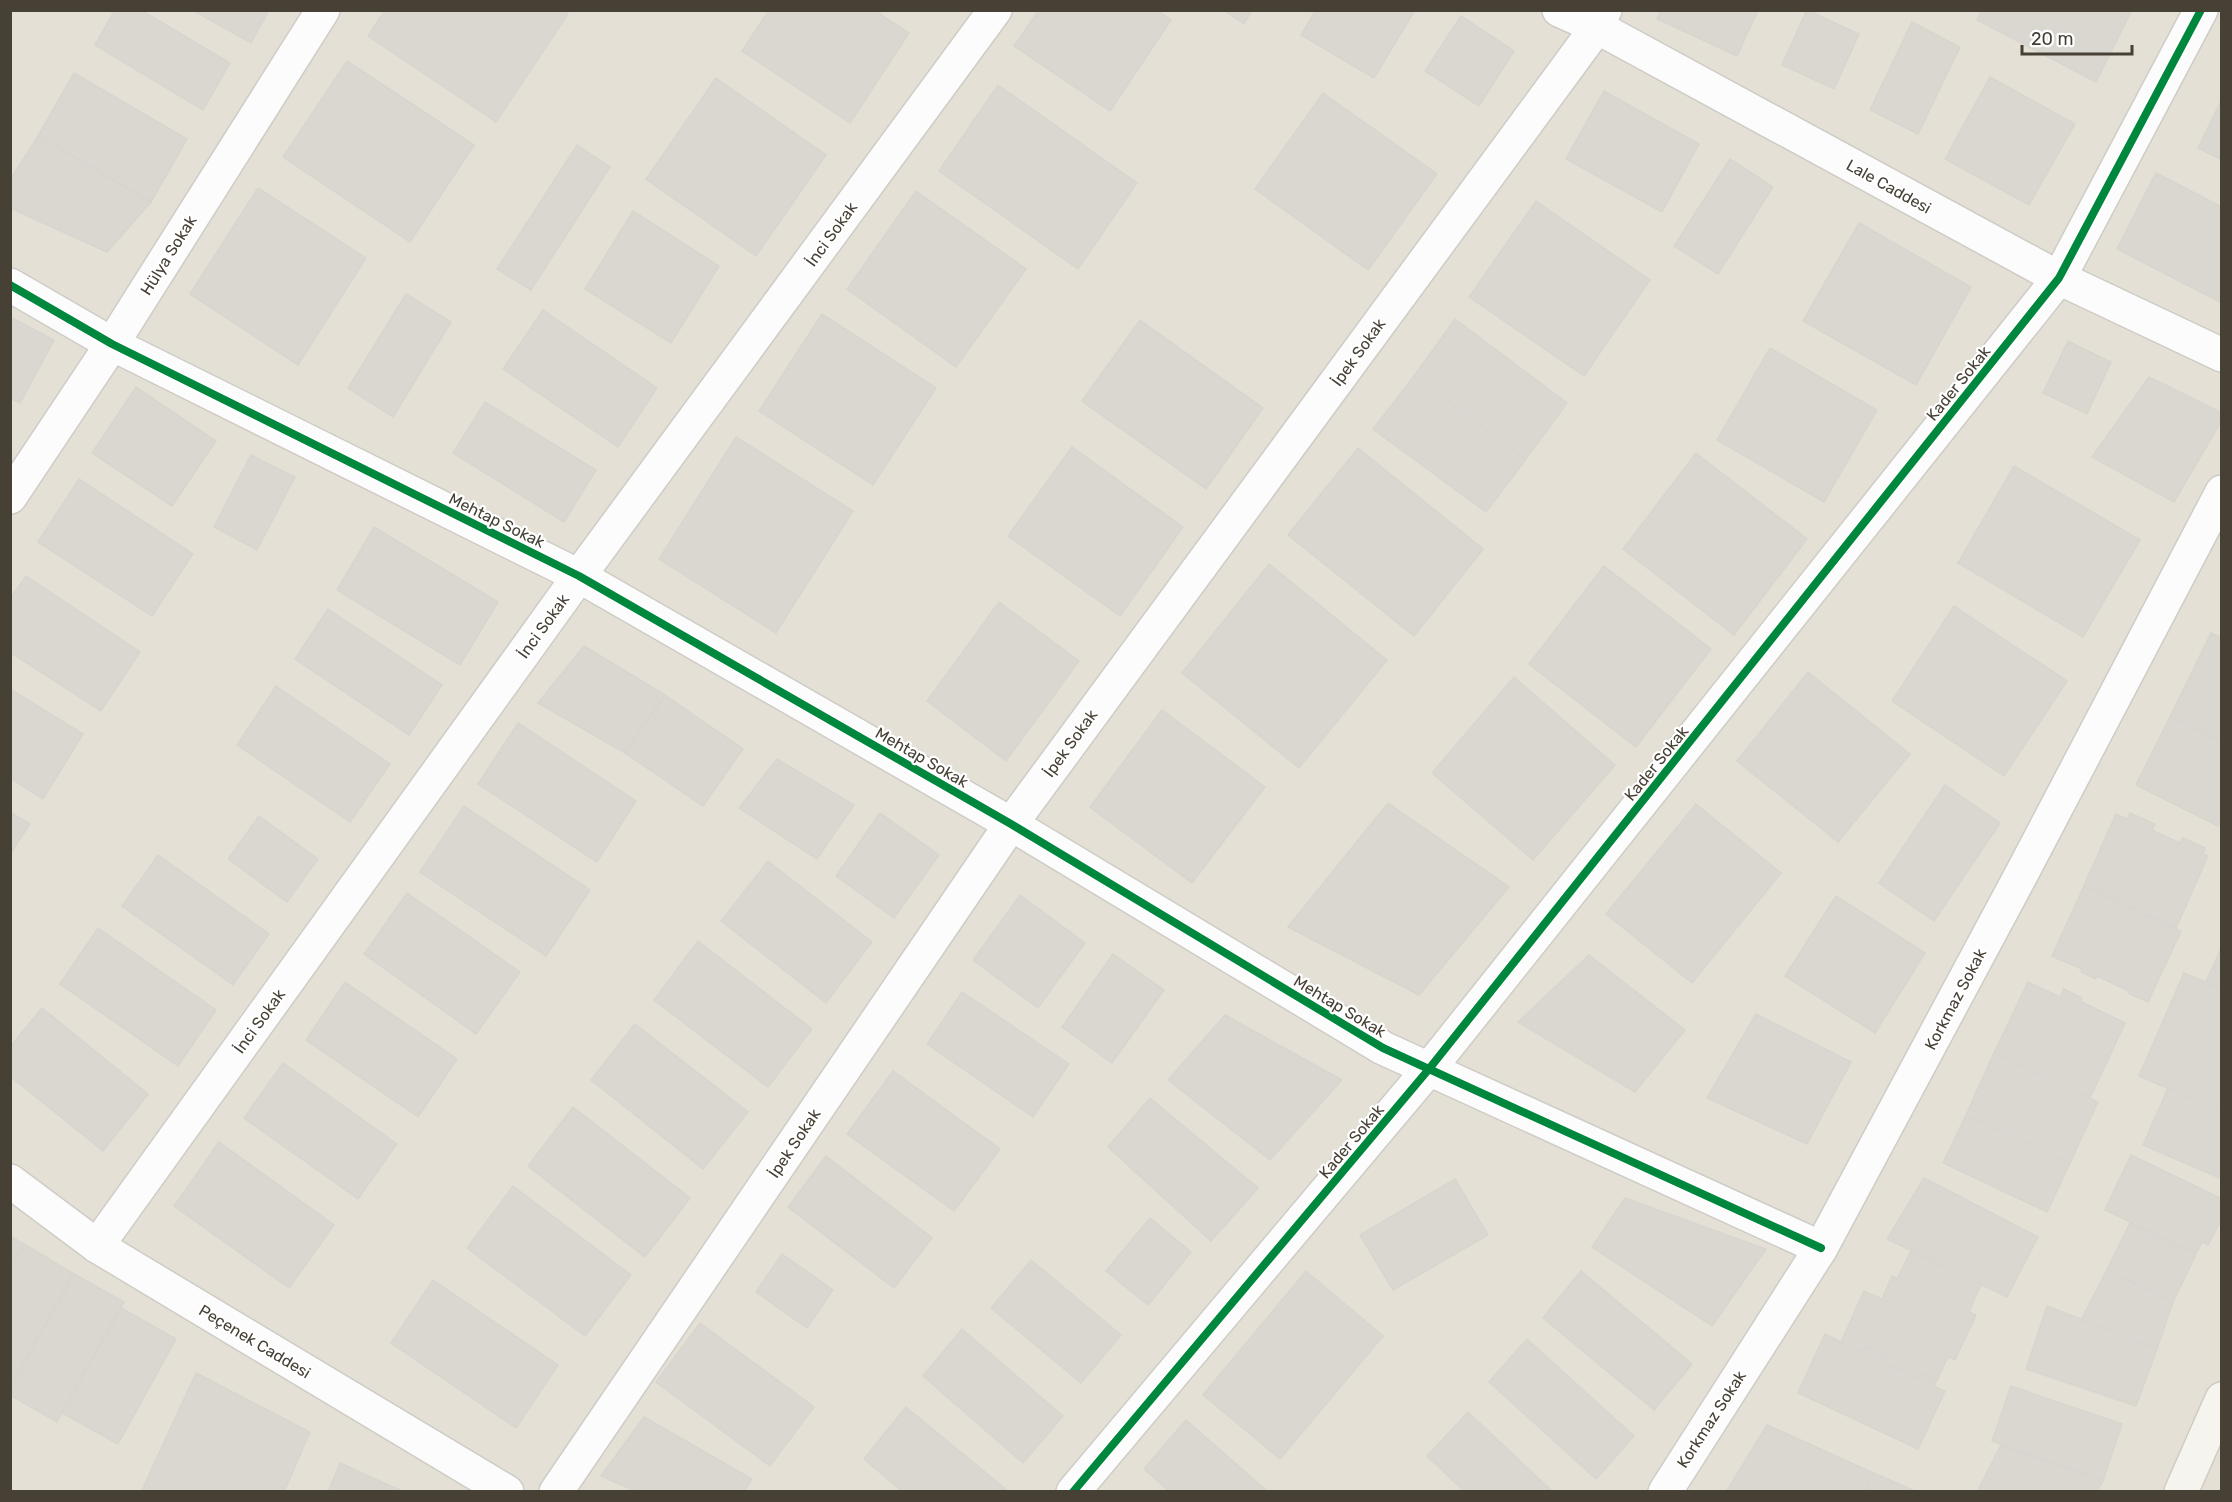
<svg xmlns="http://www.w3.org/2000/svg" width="2232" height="1502" viewBox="0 0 2232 1502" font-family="Rubik,sans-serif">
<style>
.residential{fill:#e4e0d6}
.building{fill:#dad7d1;stroke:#d8d5cf;stroke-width:1.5}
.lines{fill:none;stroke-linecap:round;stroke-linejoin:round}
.minor-casing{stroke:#ceccc6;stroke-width:36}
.tertiary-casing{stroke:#ceccc6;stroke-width:36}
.secondary-casing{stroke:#d0cbc0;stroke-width:36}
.minor{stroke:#fdfcfc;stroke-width:33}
.tertiary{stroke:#fdfcfc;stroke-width:33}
.secondary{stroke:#f6f4ee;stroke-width:33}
.cycleway-casing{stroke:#fff;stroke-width:11}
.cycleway{stroke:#00873e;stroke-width:8}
.labels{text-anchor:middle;stroke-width:4.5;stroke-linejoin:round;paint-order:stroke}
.street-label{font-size:16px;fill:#464035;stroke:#fff}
</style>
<rect width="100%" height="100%" fill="#f0eee9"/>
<rect class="residential" x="11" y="11" width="2210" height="1480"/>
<g class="building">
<polygon points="115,10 141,10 230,63 203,110 95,45"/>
<polygon points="192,10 269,10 251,43"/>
<polygon points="385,10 563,10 568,14 496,122 368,36"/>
<polygon points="769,10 874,10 909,33 850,123 742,51"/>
<polygon points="1039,10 1157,10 1171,20 1110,111 1014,46"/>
<polygon points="1224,10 1252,10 1244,24"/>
<polygon points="1316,10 1415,10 1374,78 1301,35"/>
<polygon points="1661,10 1758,10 1737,56 1657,19"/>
<polygon points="1807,10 1859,34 1834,89 1782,65"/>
<polygon points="1982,10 2132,10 2096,82 1977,20"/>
<polygon points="1461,16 1514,51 1479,106 1425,71"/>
<polygon points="1912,22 1960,47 1918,134 1870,110"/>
<polygon points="347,61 474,145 410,242 283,157"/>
<polygon points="74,73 187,139 151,202 38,136"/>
<polygon points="1990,77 2075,124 2029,205 1945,159"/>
<polygon points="716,78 826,155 756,256 646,179"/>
<polygon points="998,85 1137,183 1078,269 939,171"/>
<polygon points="1604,91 1699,144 1662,212 1566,159"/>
<polygon points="1323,93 1437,174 1368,270 1255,189"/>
<polygon points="2222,99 2222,160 2198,148"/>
<polygon points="38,136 151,202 107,252 10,208 10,180"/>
<polygon points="577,145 610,167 531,290 497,269"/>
<polygon points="1730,159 1773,187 1718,274 1674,246"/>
<polygon points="2156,173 2222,207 2222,303 2117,249"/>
<polygon points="258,188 366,258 298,365 190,294"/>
<polygon points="916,191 1026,269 956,367 847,289"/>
<polygon points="1536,201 1650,280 1584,376 1469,297"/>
<polygon points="633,211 719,266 671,343 585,289"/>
<polygon points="1859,223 1971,287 1916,385 1803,321"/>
<polygon points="406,294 451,322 393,417 348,388"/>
<polygon points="543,310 657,388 618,447 503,369"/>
<polygon points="822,314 936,388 873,485 759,411"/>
<polygon points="10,317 54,340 20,403 10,398"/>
<polygon points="1455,319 1567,403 1526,459 1414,376"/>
<polygon points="1140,320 1263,408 1206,489 1082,401"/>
<polygon points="2068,341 2111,362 2087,414 2043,393"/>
<polygon points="1770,348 1877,410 1824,502 1717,440"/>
<polygon points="1414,376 1526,459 1486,512 1373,429"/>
<polygon points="2149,377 2222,413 2222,420 2174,502 2092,457"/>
<polygon points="136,387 216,441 172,506 92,453"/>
<polygon points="485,402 596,470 564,522 453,453"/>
<polygon points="736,437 853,511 776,633 659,559"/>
<polygon points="1072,447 1183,527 1120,616 1008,536"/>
<polygon points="1358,448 1483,549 1414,636 1288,535"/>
<polygon points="1696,453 1807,539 1734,635 1623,549"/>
<polygon points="251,455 295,477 257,550 214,527"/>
<polygon points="2014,466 2140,540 2083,637 1958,563"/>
<polygon points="79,479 193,554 152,616 38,542"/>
<polygon points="374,527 498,602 460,665 337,590"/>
<polygon points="1269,564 1387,660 1299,768 1182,673"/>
<polygon points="1604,566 1711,649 1636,747 1529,664"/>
<polygon points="26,576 140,652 101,711 10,652 10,599"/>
<polygon points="999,602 1079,661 1006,761 927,701"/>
<polygon points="1954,606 2067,681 2004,776 1892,701"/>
<polygon points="328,609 442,685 409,735 295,659"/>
<polygon points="2211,633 2222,638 2222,742 2170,717"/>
<polygon points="584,646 665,695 625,753 538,703"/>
<polygon points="1808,672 1910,754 1838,842 1737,761"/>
<polygon points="1514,677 1615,765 1533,860 1432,773"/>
<polygon points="276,686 390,764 350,822 237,745"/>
<polygon points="10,689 83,734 43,799 10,778"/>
<polygon points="665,695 743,749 703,806 625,753"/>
<polygon points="1162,710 1265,787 1192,883 1090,807"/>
<polygon points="2170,717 2222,742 2222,819 2218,826 2136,785"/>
<polygon points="518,723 636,801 597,862 478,784"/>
<polygon points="777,759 854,805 817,859 739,808"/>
<polygon points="1945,785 2000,823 1934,921 1879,883"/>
<polygon points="1388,803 1509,887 1419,995 1288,927"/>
<polygon points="1696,804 1781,873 1692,983 1606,914"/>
<polygon points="464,806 590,890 546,956 420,872"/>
<polygon points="10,812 30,824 10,854"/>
<polygon points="880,813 939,855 894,918 836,876"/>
<polygon points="2130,813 2155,824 2152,830 2180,843 2183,838 2205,848 2203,854 2208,856 2176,928 2084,886 2116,814 2127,819"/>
<polygon points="259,816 318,859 287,902 228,859"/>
<polygon points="158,855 269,934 233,985 122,906"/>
<polygon points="768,861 872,942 826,1003 721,921"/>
<polygon points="2084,886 2181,931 2148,1002 2128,993 2129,991 2097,976 2096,979 2081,972 2082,969 2052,956"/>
<polygon points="407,893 520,972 476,1034 364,954"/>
<polygon points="1020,895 1085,943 1038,1008 973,960"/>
<polygon points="1836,896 1925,953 1875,1033 1785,976"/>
<polygon points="98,928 216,1010 178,1066 60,984"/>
<polygon points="698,941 812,1029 768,1087 654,1000"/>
<polygon points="2222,946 2222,989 2206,982"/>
<polygon points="1113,954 1164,990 1112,1063 1062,1027"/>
<polygon points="1589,955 1685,1030 1635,1092 1518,1022"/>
<polygon points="2184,973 2222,989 2222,1112 2139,1076"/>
<polygon points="345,982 457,1059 418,1117 306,1040"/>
<polygon points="2028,982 2060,997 2064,989 2082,998 2080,1001 2125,1023 2090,1098 1994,1053"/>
<polygon points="962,992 1069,1064 1033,1117 927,1044"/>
<polygon points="42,1008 148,1094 103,1151 10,1076 10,1047"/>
<polygon points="1756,1014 1851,1062 1807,1144 1707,1098"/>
<polygon points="1225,1015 1342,1080 1270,1160 1168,1080"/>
<polygon points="635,1024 748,1112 703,1169 591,1080"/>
<polygon points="1994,1053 2098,1102 2070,1163 1966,1115"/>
<polygon points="283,1063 397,1144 358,1199 244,1118"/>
<polygon points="893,1071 1000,1149 954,1211 847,1134"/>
<polygon points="2168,1088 2222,1112 2222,1179 2143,1145"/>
<polygon points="1150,1098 1258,1188 1211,1241 1108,1147"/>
<polygon points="573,1107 690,1198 645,1257 528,1166"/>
<polygon points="1966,1115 2070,1163 2047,1212 1943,1163"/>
<polygon points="219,1142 334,1225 289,1288 174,1206"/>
<polygon points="2131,1155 2222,1199 2222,1218 2208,1245 2202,1242 2196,1254 2105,1210"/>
<polygon points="826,1156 932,1238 894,1288 788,1207"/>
<polygon points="1924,1178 2038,1237 2007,1297 1887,1239"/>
<polygon points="1455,1179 1488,1235 1393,1290 1360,1235"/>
<polygon points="513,1186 631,1275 585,1336 467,1248"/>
<polygon points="1625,1198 1766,1249 1712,1326 1592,1247"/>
<polygon points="1150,1218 1191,1252 1148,1305 1106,1271"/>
<polygon points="2130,1223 2196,1254 2173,1302 2107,1270"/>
<polygon points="10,1236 24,1244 10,1267"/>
<polygon points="24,1244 74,1274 10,1388 10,1267"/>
<polygon points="1911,1251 1981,1284 1969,1312 1976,1315 1955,1360 1948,1357 1937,1380 1920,1372 1917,1378 1883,1362 1886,1356 1866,1347 1863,1353 1841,1342 1864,1291 1882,1299 1892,1276 1897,1279"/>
<polygon points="782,1254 833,1290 807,1328 756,1292"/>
<polygon points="1031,1260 1121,1335 1081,1383 991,1308"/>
<polygon points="2107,1270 2173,1302 2157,1349 2081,1320"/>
<polygon points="1306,1271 1383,1336 1280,1459 1203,1395"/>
<polygon points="1581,1271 1692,1364 1654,1410 1543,1318"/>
<polygon points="74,1274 124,1302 57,1422 10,1395 10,1388"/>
<polygon points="433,1280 558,1365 516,1428 391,1343"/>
<polygon points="2047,1306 2157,1349 2136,1406 2026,1369"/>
<polygon points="121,1308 176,1339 118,1444 62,1413"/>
<polygon points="700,1323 814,1407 770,1466 656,1382"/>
<polygon points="962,1329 1063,1416 1023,1463 923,1376"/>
<polygon points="1825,1334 1863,1353 1866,1347 1886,1356 1883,1362 1917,1378 1920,1372 1937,1380 1934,1386 1945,1391 1918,1449 1798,1393"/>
<polygon points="1527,1339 1634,1436 1596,1479 1489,1382"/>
<polygon points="196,1373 310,1432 284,1492 141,1492"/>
<polygon points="2011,1386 2122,1424 2103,1481 1992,1441"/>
<polygon points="906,1407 1009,1492 903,1492 864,1459"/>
<polygon points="1468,1412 1553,1492 1465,1492 1427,1456"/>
<polygon points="644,1417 752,1479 744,1492 637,1492 601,1476"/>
<polygon points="1186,1420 1268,1492 1170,1492 1144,1469"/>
<polygon points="1767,1425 1874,1473 1865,1492 1726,1492"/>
<polygon points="2001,1445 2103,1481 2097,1492 1977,1492"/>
<polygon points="340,1463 404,1492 328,1492"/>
<polygon points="1874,1473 1917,1492 1865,1492"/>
</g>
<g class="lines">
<defs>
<g id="minor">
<polyline points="10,285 112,344 579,576 1011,824 1383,1048 1821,1248"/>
<polyline points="10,497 112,344 323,10"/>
<polyline points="97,1246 579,576 995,10"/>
<polyline points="556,1492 1011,824 1597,27 1605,10"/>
<polyline points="1073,1492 1429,1069 2059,278 2201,10"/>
<polyline points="1665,1492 1821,1248 2022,873 2222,492"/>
</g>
<g id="tertiary">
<polyline points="1559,10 1597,27 2059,278 2222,355"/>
<polyline points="10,1181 97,1246 507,1492"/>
</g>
<polyline id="secondary" points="2181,1492 2222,1399"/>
</defs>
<use href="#minor" class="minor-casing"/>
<use href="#tertiary" class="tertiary-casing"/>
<use href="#secondary" class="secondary-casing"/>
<use href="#minor" class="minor"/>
<use href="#tertiary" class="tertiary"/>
<use href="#secondary" class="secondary"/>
<defs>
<g id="cycleway">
<polyline points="10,285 112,344 579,576 1011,824 1383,1048 1821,1248"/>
<polyline points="1073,1492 1429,1069 2059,278 2201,10"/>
</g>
</defs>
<use href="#cycleway" class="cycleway-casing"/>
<use href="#cycleway" class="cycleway"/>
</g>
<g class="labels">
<g class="street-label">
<text transform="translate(1889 186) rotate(29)" y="6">Lale Caddesi</text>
<text transform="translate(831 234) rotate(-54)" y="6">İnci Sokak</text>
<text transform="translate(168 255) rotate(-58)" y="6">Hülya Sokak</text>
<text transform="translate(1358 352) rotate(-54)" y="6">İpek Sokak</text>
<text transform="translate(1958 383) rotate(-51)" y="6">Kader Sokak</text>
<text transform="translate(497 520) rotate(26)" y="6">Mehtap Sokak</text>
<text transform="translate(543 626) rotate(-54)" y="6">İnci Sokak</text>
<text transform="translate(1070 743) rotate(-54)" y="6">İpek Sokak</text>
<text transform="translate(922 757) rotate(30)" y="6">Mehtap Sokak</text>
<text transform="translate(1656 763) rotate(-51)" y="6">Kader Sokak</text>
<text transform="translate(1955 999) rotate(-62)" y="6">Korkmaz Sokak</text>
<text transform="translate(1340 1006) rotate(31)" y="6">Mehtap Sokak</text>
<text transform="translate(259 1021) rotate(-54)" y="6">İnci Sokak</text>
<text transform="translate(1351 1141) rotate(-50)" y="6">Kader Sokak</text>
<text transform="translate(794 1143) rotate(-56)" y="6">İpek Sokak</text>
<text transform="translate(255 1341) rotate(31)" y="6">Peçenek Caddesi</text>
<text transform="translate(1711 1419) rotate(-57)" y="6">Korkmaz Sokak</text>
</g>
</g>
<rect width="2232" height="1502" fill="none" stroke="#464035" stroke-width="24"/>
<path d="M2022 45v9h110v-9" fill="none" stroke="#464035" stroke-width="3"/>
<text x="2031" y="45" font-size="18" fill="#464035" stroke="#ffffff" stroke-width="4.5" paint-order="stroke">20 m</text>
</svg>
